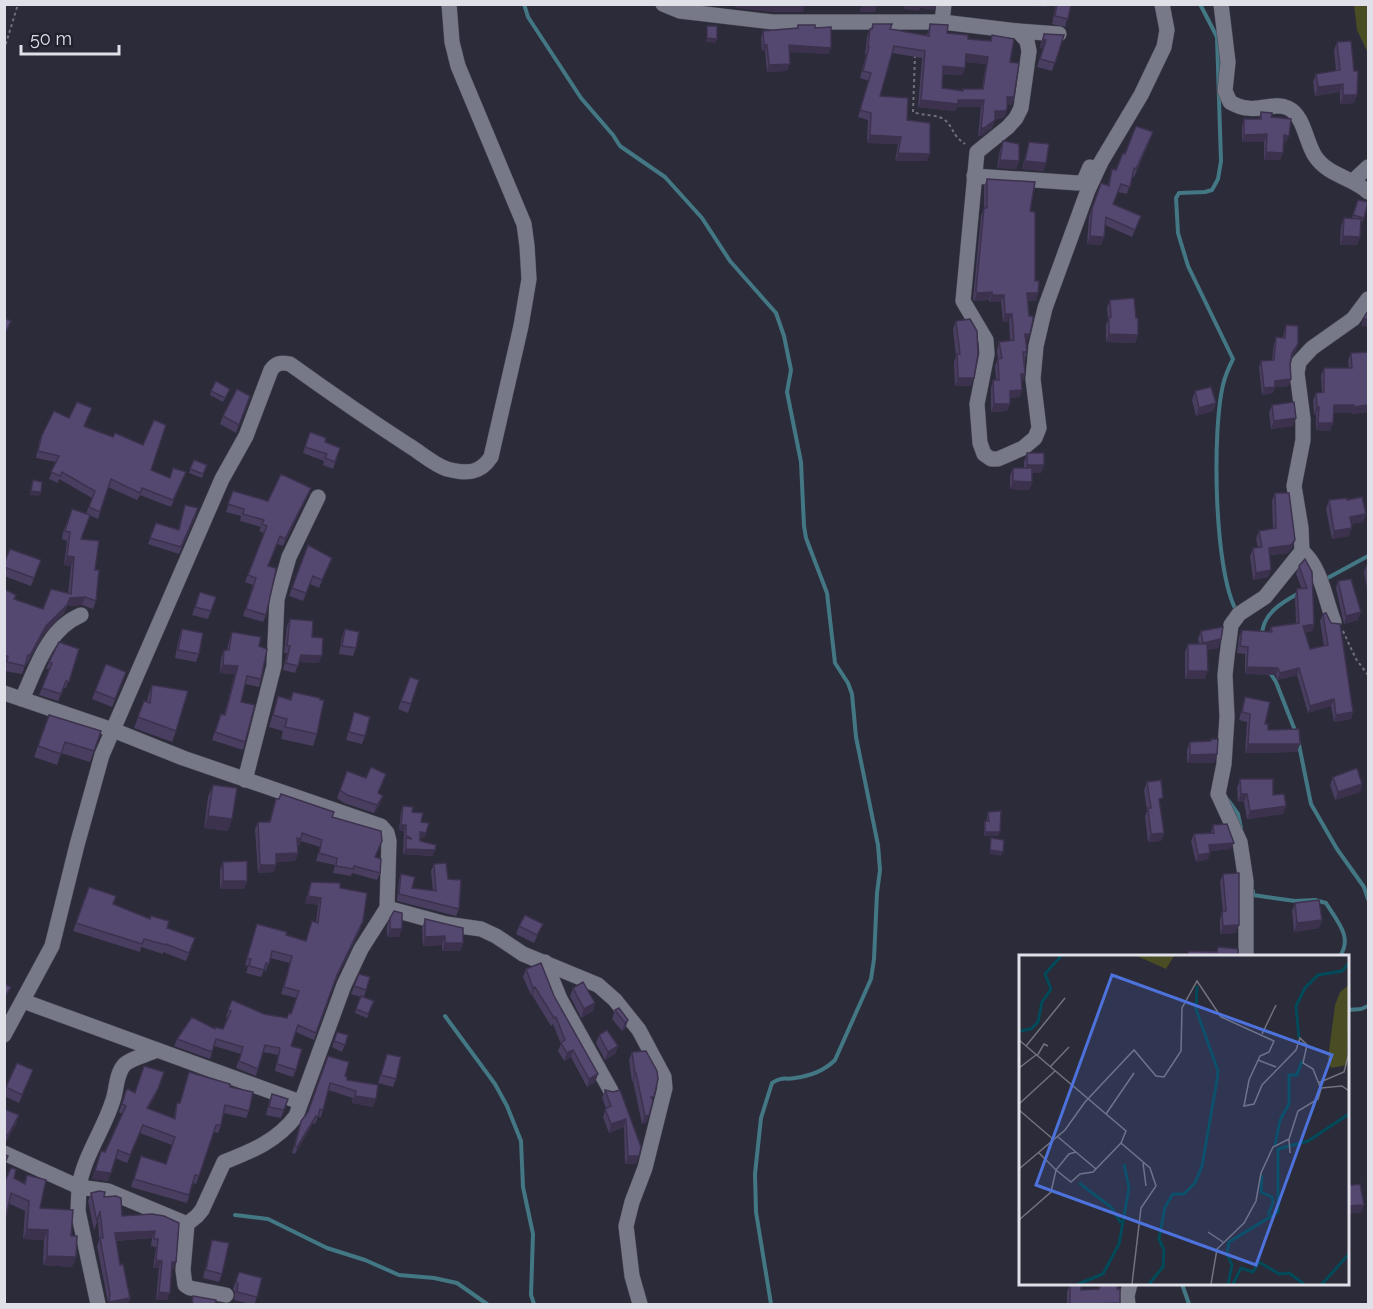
<svg xmlns="http://www.w3.org/2000/svg" width="1373" height="1309" viewBox="0 0 1373 1309" font-family="Raleway,sans-serif">
<style>
.green{fill:#4a4c24}
.lines{fill:none;stroke-linecap:round;stroke-linejoin:round}
.stream{stroke:#437784;stroke-width:4}
.minor-casing{stroke:#484854;stroke-width:16}
.path{stroke:#71717d;stroke-width:2;stroke-dasharray:3 3;stroke-linecap:butt}
.minor{stroke:#777888;stroke-width:15}
.wall{fill:#493e60;fill-rule:evenodd}
.shaded-wall{fill:#3c324e}
.building{fill:#554870;stroke:#3c324e;stroke-width:1.5;fill-rule:evenodd}
.inset-river{fill:none;stroke:#004a59;stroke-width:3}
.inset-road{fill:none;stroke:#73737f;stroke-width:1.5}
.view{fill:#4e72dc;fill-opacity:0.15;stroke:#4e72dc;stroke-width:3}
.inset-edge{fill:none;stroke:#e0e0e9;stroke-width:3}
</style>
<rect width="100%" height="100%" fill="#2b2b39"/>
<polygon class="green" points="1354,5 1368,5 1368,53 1357,30"/>
<g class="lines">
<g class="stream">
<path d="M524,4L528,17L581,98L613,135L620,146L665,177L702,218L730,261L776,313L784,336L791,370L787,392L801,462L804,526L806,538L827,593L835,663L848,683L852,694L856,737L878,845L880,870L877,893L874,959L871,979L835,1060C825,1070 810,1076 795,1078C784,1080 783,1076 772,1083L761,1118L755,1174L756,1212L771,1304"/>
<path d="M1200,4L1217,37L1221,161L1218,179L1212,190L1205,192L1179,193L1176,198L1178,233L1188,266L1233,359C1229,367 1225,376 1223,385C1212,431 1214,570 1236,610"/>
<polyline points="1324,580 1368,556"/>
<path d="M1262,636C1262,614 1281,603 1299,593"/>
<polyline points="1269,671 1276,682 1296,733"/>
<polyline points="1298,740 1311,804 1337,849 1364,887 1368,899"/>
<polyline points="1228,800 1238,814 1241,828"/>
<path d="M1253,891V895L1295,901L1315,900L1326,903C1337,921 1353,937 1340,956"/>
<polyline points="1348,1010 1361,1009 1368,1006"/>
<polyline points="445,1016 495,1084 507,1106 521,1141 523,1187 533,1234 531,1295 534,1304"/>
<polyline points="235,1215 268,1219 327,1248 365,1260 399,1275 434,1278 457,1283 487,1304"/>
<polyline points="1182,1284 1189,1304"/>
</g>
<defs>
<g id="minor">
<polyline points="663,4 680,11 773,22 942,22 1018,31 1027,41 1029,51 1021,108 1016,118 1008,127 977,152 963,301 986,340 987,354 977,404 980,443 984,454 991,459 998,459 1023,448 1035,438 1039,428 1033,379 1036,346 1045,308 1088,190 1101,162 1141,95 1164,47 1167,30 1162,4"/>
<path d="M1221,4L1228,62L1225,91L1230,102C1255,117 1271,100 1288,108C1304,115 1306,143 1315,156C1328,176 1352,177 1368,192"/>
<polyline points="942,22 944,4"/>
<polyline points="1018,31 1059,34"/>
<polyline points="974,176 1078,183 1084,181 1090,167"/>
<polyline points="1353,181 1368,167"/>
<path d="M1302,551C1321,567 1325,599 1334,622"/>
<path d="M4,693L113,730L183,758L381,826L387,833L389,841L387,908L361,949L344,985L296,1116C277,1141 252,1151 224,1162L202,1210L197,1216L187,1224L108,1191L79,1187L78,1211L98,1304"/>
<path d="M22,699C36,669 47,629 81,615"/>
<polyline points="245,780 274,666 277,599 289,557 318,497"/>
<polyline points="387,908 446,924 481,929 496,936 523,954 598,985 615,1000 639,1030 664,1077 665,1088 645,1168 632,1202 626,1226 632,1276 640,1304"/>
<polyline points="1246,956 1246,881 1240,842 1218,794 1224,764 1227,717 1225,675 1227,656 1231,625 1239,614 1265,597 1302,551 1301,528 1294,486 1303,440 1303,419 1297,373 1299,362 1312,348 1353,319 1368,299"/>
<polyline points="545,962 560,999 611,1091"/>
<polyline points="23,1001 300,1102"/>
<path d="M4,1035L52,946L77,845L102,755L222,479L246,436L271,370C276,363 281,362 290,364C329,392 368,419 408,445C420,452 434,465 447,469C466,474 480,474 491,457L521,326L529,279L527,246L524,224L458,66L452,42L449,4"/>
<path d="M4,1153L79,1187C84,1155 104,1130 113,1100C117,1088 116,1073 125,1064C132,1058 146,1055 155,1051"/>
<polyline points="187,1224 183,1270 185,1285 190,1288 226,1295"/>
<polyline points="1128,1304 1127,1296 1130,1284"/>
</g>
</defs>
<use href="#minor" class="minor-casing"/>
<g class="path">
<polyline points="4,50 18,4"/>
<path d="M915,55L913,112C923,116 939,114 946,121C955,130 951,134 965,144"/>
<polyline points="1343,631 1356,659 1368,675"/>
</g>
<use href="#minor" class="minor"/>
</g>
<g class="wall">
<polygon points="1056,4 1071,4 1065,27 1052,24"/>
<path d="M873,24L890,29L927,35L930,24L947,33L968,39L990,41L992,35L1010,62L1014,97L1012,105H1007V109L1005,116L1003,118L995,119L992,128L981,136H978L981,107H957L955,111L918,107L922,58L892,53L880,96L907,120L927,161H895L898,144L867,143L868,120L858,117L869,81L860,78L866,55L865,54L867,37L870,29H871ZM965,62L986,64L982,89L962,90L942,88L943,74L962,75L965,68Z"/>
<polygon points="798,25 815,28 829,54 789,52 787,71 767,72 765,51 762,51 761,38 763,31 797,28"/>
<polygon points="1044,34 1064,35 1052,71 1037,67 1043,48 1040,48 1041,42"/>
<polygon points="1337,42 1357,95 1354,103 1340,104 1340,92 1315,96 1313,82 1316,74 1336,71 1334,50"/>
<polygon points="1261,112 1271,117 1286,143 1283,143 1280,160 1264,160 1264,142 1242,142 1242,126 1244,119 1259,119"/>
<polygon points="1150,140 1134,177 1132,177 1127,194 1118,192 1113,204 1141,216 1132,237 1105,225 1104,237 1101,245 1087,244 1089,216 1101,183 1108,185 1112,169 1116,170 1125,154"/>
<polygon points="1003,141 1019,161 1016,169 997,168 1000,150"/>
<polygon points="1029,142 1046,163 1043,171 1022,169"/>
<polygon points="987,179 1030,211 1035,281 1038,293 1036,301 1028,301 1027,342 1026,342 1027,352 1025,359 1025,374 1023,381 1022,381 1020,397 1010,398 1007,411 991,412 991,388 993,380 996,380 995,366 998,359 997,350 999,342 1010,341 1009,321 1003,322 1001,302 989,302 989,300 974,301 973,299 981,216 984,208 984,186"/>
<polygon points="1358,200 1364,218 1362,222 1361,221 1360,237 1357,245 1340,245 1341,226 1344,218 1352,218"/>
<polygon points="1110,300 1136,318 1138,335 1135,343 1106,342 1106,325 1108,320 1107,308"/>
<polygon points="956,321 971,386 955,386 954,362 956,357 953,329"/>
<polygon points="1286,325 1296,351 1291,357 1289,386 1275,387 1273,393 1262,395 1259,368 1261,361 1272,360 1274,344 1276,337 1283,338 1284,332"/>
<polygon points="1351,353 1368,412 1352,414 1352,413 1334,413 1333,423 1330,431 1316,430 1316,414 1314,415 1313,400 1316,393 1322,392 1321,375 1324,368 1349,368 1348,361"/>
<polygon points="230,389 223,402 210,395 211,391"/>
<polygon points="1195,391 1216,403 1213,411 1196,416 1192,400"/>
<polygon points="250,396 236,433 220,424 223,416"/>
<polygon points="1272,405 1296,418 1293,426 1271,429 1269,413"/>
<polygon points="89,415 85,426 151,470 170,478 186,472 171,507 140,495 137,500 108,487 98,519 89,515 81,539 95,570 96,601 93,609 82,605 67,606 64,613 43,635 27,664 26,663 22,674 4,671 4,589 16,595 14,599 43,609 68,594 71,566 64,565 67,541 62,539 63,532 72,509 86,514 92,498 59,479 58,483 49,479 56,462 36,458 39,442 42,435 69,418"/>
<polygon points="310,432 325,442 340,448 333,469 323,465 324,461 303,453"/>
<polygon points="1027,453 1044,465 1041,473 1032,473 1032,482 1029,490 1010,489 1010,476 1013,468 1024,468 1024,462"/>
<polygon points="194,460 207,465 202,478 189,473"/>
<polygon points="311,488 308,495 283,546 277,544 268,566 266,615 263,622 243,616 253,585 245,582 264,533 259,531 261,527 240,521 241,516 226,512 233,491 268,501"/>
<polygon points="1275,493 1292,548 1288,553 1269,555 1271,570 1268,577 1253,580 1250,556 1253,548 1258,548 1256,539 1259,531 1273,529 1272,501"/>
<polygon points="1329,500 1347,500 1366,514 1363,522 1351,524 1349,536 1332,539 1326,509"/>
<polygon points="185,505 196,515 179,554 148,544 156,523 178,530"/>
<polygon points="308,545 332,558 319,588 310,584 303,601 289,596"/>
<polygon points="1305,559 1314,624 1312,631 1305,633 1310,649 1324,646 1320,621 1323,614 1353,712 1351,719 1334,722 1331,706 1308,713 1297,675 1277,680 1276,675 1245,674 1245,654 1237,653 1239,637 1242,630 1269,632 1271,627 1296,624 1295,596 1297,589 1302,589 1296,574 1299,566"/>
<polygon points="41,560 31,586 4,576 4,564"/>
<polygon points="1367,564 1368,564 1368,588 1367,589 1364,572"/>
<polygon points="1338,581 1358,620 1344,624 1336,588"/>
<polygon points="200,592 211,611 208,619 192,615"/>
<polygon points="290,619 312,637 319,663 299,662 295,673 283,670 287,653 284,653 287,626"/>
<polygon points="182,629 199,654 196,662 175,658 179,637"/>
<polygon points="345,629 356,648 353,656 339,654 342,637"/>
<polygon points="1201,631 1221,639 1218,648 1207,650 1205,679 1185,679 1185,652 1188,644 1199,644 1198,639"/>
<polygon points="232,632 259,646 261,679 259,687 245,684 241,702 245,742 243,750 212,740 221,714 224,715 235,674 220,673 221,658 224,650 227,650 229,640"/>
<polygon points="79,649 66,688 64,688 58,701 39,695 50,669 46,669 49,662"/>
<polygon points="106,664 126,672 112,707 92,699"/>
<polygon points="410,677 419,680 408,713 398,709"/>
<polygon points="152,685 176,731 172,742 134,728 144,701 147,702 148,696"/>
<polygon points="293,692 317,734 313,746 281,739 283,731 269,727 278,696 290,699"/>
<polygon points="1245,697 1265,724 1268,730 1300,744 1297,752 1245,753 1247,722 1239,720"/>
<polygon points="354,712 365,736 362,744 346,740"/>
<polygon points="49,715 101,731 90,762 61,753 57,765 34,757"/>
<polygon points="1211,739 1217,754 1214,763 1187,763 1187,750 1190,742 1210,741"/>
<polygon points="347,771 366,778 386,774 378,793 383,796 380,804 374,813 344,803 337,798"/>
<polygon points="1333,777 1362,784 1360,792 1335,800 1330,785"/>
<polygon points="1240,779 1273,795 1286,806 1283,814 1247,819 1244,802 1238,802 1237,788"/>
<polygon points="1147,782 1160,806 1164,833 1161,841 1148,842 1145,816 1147,811 1144,790"/>
<polygon points="213,785 228,831 204,828 208,797"/>
<polygon points="276,799 332,817 375,857 380,873 377,880 352,873 351,876 333,873 335,865 316,861 320,847 301,841 299,846 298,846 298,853 295,861 276,862 274,872 258,873 255,829 258,822 269,822"/>
<polygon points="403,806 412,812 421,822 426,833 424,838 420,838 420,841 433,856 403,854 404,831 399,830 401,812"/>
<polygon points="988,812 998,836 984,836 984,825 985,821 987,821 987,816"/>
<polygon points="1213,825 1231,849 1210,851 1208,859 1196,862 1191,841 1194,834 1211,833"/>
<polygon points="223,862 247,881 244,889 220,889 220,870"/>
<polygon points="434,864 448,879 459,909 456,916 397,901 399,880 401,874 412,888 433,891 431,871"/>
<polygon points="1223,874 1236,933 1220,934 1220,919 1223,912 1220,882"/>
<polygon points="311,882 340,888 361,928 335,982 314,1040 296,1032 291,1046 296,1070 293,1077 275,1071 278,1055 263,1052 256,1076 236,1068 241,1054 214,1046 210,1059 174,1046 177,1039 215,1029 223,1029 228,1018 226,1017 232,1000 264,1014 287,1018 291,1014 297,998 281,994 290,963 270,958 266,971 264,970 261,977 246,973 248,966 245,965 257,924 286,935 306,941 312,921 316,922 318,905 305,903"/>
<polygon points="89,887 113,904 167,928 195,938 186,961 163,952 163,954 141,947 140,952 73,931"/>
<polygon points="1295,903 1322,920 1319,928 1294,932 1292,911"/>
<polygon points="390,918 399,937 387,937 387,926"/>
<polygon points="425,919 463,943 460,951 442,951 442,945 423,946 422,928"/>
<polygon points="543,924 534,943 516,934 519,926"/>
<polygon points="526,969 554,996 598,1074 595,1082 587,1087 571,1057 564,1061 558,1051 561,1044 553,1024 551,1026 532,995 531,995 523,977"/>
<polygon points="359,974 370,977 364,997 374,1001 367,1018 355,1013 361,997 351,994"/>
<polygon points="573,988 595,1003 593,1011 581,1018 570,996"/>
<polygon points="615,1010 628,1020 625,1029 622,1031 612,1019"/>
<polygon points="337,1032 348,1035 342,1052 332,1047"/>
<polygon points="599,1035 618,1046 615,1054 605,1060 596,1043"/>
<polygon points="632,1052 649,1115 646,1123 642,1124 633,1081 632,1082 629,1060"/>
<polygon points="387,1054 396,1079 393,1087 378,1083"/>
<polygon points="328,1056 347,1080 373,1107 352,1103 353,1098 328,1090 321,1117 318,1117 315,1124 313,1123 295,1154 292,1153 299,1128 301,1121 308,1112"/>
<polygon points="30,1078 19,1103 4,1096 4,1091 6,1087"/>
<polygon points="230,1087 249,1111 246,1118 224,1113 221,1125 218,1133 214,1132 196,1184 193,1183 187,1203 131,1187 138,1164 166,1164 172,1145 140,1133 127,1163 115,1158 108,1181 92,1179 101,1151 105,1152 122,1114 119,1112 126,1091 155,1097 148,1108 174,1118 175,1111 177,1103"/>
<polygon points="605,1090 613,1092 620,1090 636,1164 625,1164 624,1127 609,1133 603,1117 606,1108 602,1098"/>
<polygon points="272,1094 288,1099 281,1118 266,1115 269,1102"/>
<polygon points="4,1109 19,1115 16,1124 5,1144 4,1143"/>
<polygon points="27,1175 40,1208 71,1236 76,1257 72,1267 43,1265 44,1240 23,1239 25,1211 8,1203 4,1220 4,1183 14,1178 24,1183"/>
<polygon points="91,1193 104,1197 122,1216 152,1214 173,1270 172,1270 167,1300 156,1300 159,1268 153,1268 156,1247 151,1246 152,1238 116,1241 120,1265 130,1298 128,1305 107,1305 108,1302 97,1246 99,1240 98,1220 94,1230 88,1201"/>
<polygon points="212,1240 222,1274 219,1282 203,1278 210,1248"/>
<polygon points="239,1272 257,1297 254,1305 234,1300 235,1292 233,1289"/>
<polygon points="1070,1284 1081,1290 1098,1290 1099,1284 1118,1284 1117,1289 1120,1305 1067,1305 1067,1292"/>
</g>
<g class="shaded-wall">
<polygon points="736,4 805,4 803,12 774,12 735,8"/>
<polygon points="878,4 905,4 904,6"/>
<polygon points="905,4 935,4 934,10 920,8 919,11 904,9"/>
<polygon points="1032,4 1047,4 1046,7 1031,6"/>
<polygon points="862,5 877,5 875,12 859,12"/>
<polygon points="707,38 717,39 715,43 705,42"/>
<polygon points="1043,40 1046,40 1043,48 1040,48"/>
<polygon points="764,45 767,45 765,51 762,51"/>
<polygon points="789,45 831,48 829,54 787,52"/>
<polygon points="966,54 988,57 986,64 963,62"/>
<polygon points="790,64 787,71 767,72 769,65"/>
<polygon points="943,66 965,68 962,75 941,73"/>
<polygon points="1343,84 1340,92 1315,96 1318,87"/>
<polygon points="1343,95 1357,95 1354,103 1340,104"/>
<polygon points="1007,97 1014,97 1012,105 1004,105"/>
<polygon points="921,100 984,100 981,107 957,107 955,111 918,107"/>
<polygon points="1007,109 1005,116 1003,118 993,119 995,111"/>
<polygon points="995,120 992,128 981,136 978,136 981,128"/>
<polygon points="1267,134 1264,142 1242,142 1244,135"/>
<polygon points="870,135 901,137 898,144 867,143"/>
<polygon points="1284,135 1289,136 1286,143 1281,143"/>
<polygon points="1266,152 1283,153 1280,160 1264,160"/>
<polygon points="898,153 930,154 927,161 895,161"/>
<polygon points="1000,160 1019,161 1016,169 997,168"/>
<polygon points="1025,161 1046,163 1043,171 1022,169"/>
<polygon points="1090,236 1104,237 1101,245 1087,244"/>
<polygon points="1343,236 1360,237 1357,245 1340,245"/>
<polygon points="992,292 989,300 974,301 977,293"/>
<polygon points="1027,293 1038,293 1036,301 1024,301"/>
<polygon points="992,295 1004,295 1001,302 989,302"/>
<polygon points="1005,314 1012,314 1009,321 1003,322"/>
<polygon points="1363,319 1368,319 1368,327 1361,326"/>
<polygon points="1025,334 1030,334 1027,342 1022,342"/>
<polygon points="1109,334 1138,335 1135,343 1106,342"/>
<polygon points="1298,344 1296,351 1290,360 1292,353"/>
<polygon points="1021,374 1025,374 1023,381 1018,382"/>
<polygon points="958,378 974,378 971,386 955,386"/>
<polygon points="1291,379 1289,386 1275,387 1273,393 1262,395 1264,388 1275,381"/>
<polygon points="1022,390 1020,397 1007,398 1010,391"/>
<polygon points="1216,403 1213,411 1196,416 1199,408"/>
<polygon points="994,404 1010,404 1007,411 991,412"/>
<polygon points="1334,405 1354,405 1352,413 1331,413"/>
<polygon points="1368,405 1368,412 1352,414 1354,407"/>
<polygon points="1317,407 1319,407 1316,414 1314,415"/>
<polygon points="1296,418 1293,426 1271,429 1274,421"/>
<polygon points="1318,423 1333,423 1330,431 1316,430"/>
<polygon points="1027,465 1044,465 1041,473 1024,473"/>
<polygon points="1013,481 1032,482 1029,490 1010,489"/>
<polygon points="311,488 308,495 283,546 285,539"/>
<polygon points="31,491 41,492 39,496 29,495"/>
<polygon points="1366,514 1363,522 1347,525 1350,517"/>
<polygon points="1352,528 1349,536 1332,539 1334,531"/>
<polygon points="1295,540 1292,548 1288,553 1266,555 1269,548"/>
<polygon points="67,556 74,557 71,566 64,565"/>
<polygon points="1271,570 1268,577 1253,580 1256,573"/>
<polygon points="85,597 82,605 67,606 64,613 43,635 27,664 30,655 46,626 70,598"/>
<polygon points="1361,612 1358,620 1344,624 1346,616"/>
<polygon points="1314,624 1312,631 1300,634 1303,626"/>
<polygon points="1221,639 1218,648 1200,651 1203,643"/>
<polygon points="301,655 322,656 319,663 298,662"/>
<polygon points="223,665 238,666 235,674 220,673"/>
<polygon points="1247,667 1278,668 1276,675 1245,674"/>
<polygon points="1299,668 1297,675 1277,680 1280,673"/>
<polygon points="1188,671 1208,671 1205,679 1185,679"/>
<polygon points="1334,699 1331,706 1308,713 1310,706"/>
<polygon points="1353,712 1351,719 1334,722 1336,715"/>
<polygon points="1248,744 1300,744 1297,752 1245,753"/>
<polygon points="1217,754 1214,763 1187,763 1190,755"/>
<polygon points="1362,784 1360,792 1335,800 1338,792"/>
<polygon points="1241,794 1247,794 1244,802 1238,802"/>
<polygon points="383,796 380,804 374,813 377,805"/>
<polygon points="1286,806 1283,814 1247,819 1250,811"/>
<polygon points="208,816 232,819 228,831 204,828"/>
<polygon points="401,825 406,825 404,831 399,830"/>
<polygon points="420,832 426,833 424,838 418,838"/>
<polygon points="985,832 1000,832 998,836 984,836"/>
<polygon points="1164,833 1161,841 1148,842 1151,834"/>
<polygon points="297,838 301,839 299,846 295,846"/>
<polygon points="1234,843 1231,849 1206,852 1209,845"/>
<polygon points="406,849 435,850 433,856 403,854"/>
<polygon points="990,850 1003,852 1001,856 989,854"/>
<polygon points="298,853 295,861 274,862 276,854"/>
<polygon points="1210,853 1208,859 1196,862 1198,855"/>
<polygon points="260,865 276,865 274,872 258,873"/>
<polygon points="223,881 247,881 244,889 220,889"/>
<polygon points="308,896 321,898 318,905 305,903"/>
<polygon points="1322,920 1319,928 1294,932 1297,923"/>
<polygon points="363,921 361,928 335,982 337,975"/>
<polygon points="1239,925 1236,933 1220,934 1223,926"/>
<polygon points="390,929 402,929 399,937 387,937"/>
<polygon points="445,936 442,945 423,946 425,937"/>
<polygon points="445,943 463,943 460,951 442,951"/>
<polygon points="535,987 532,995 531,995 533,988"/>
<polygon points="595,1003 593,1011 581,1018 584,1009"/>
<polygon points="628,1020 625,1029 622,1031 625,1023"/>
<polygon points="618,1046 615,1054 605,1060 608,1052"/>
<polygon points="573,1050 571,1057 564,1061 567,1053"/>
<polygon points="635,1073 636,1073 633,1081 632,1082"/>
<polygon points="598,1074 595,1082 587,1087 589,1079"/>
<polygon points="158,1089 155,1097 144,1115 147,1108"/>
<polygon points="355,1096 376,1099 373,1107 352,1103"/>
<polygon points="19,1115 16,1124 5,1144 8,1135"/>
<polygon points="649,1115 646,1123 642,1124 645,1116"/>
<polygon points="316,1116 313,1123 295,1154 297,1147"/>
<polygon points="626,1119 624,1127 609,1133 611,1124"/>
<polygon points="628,1156 639,1156 636,1164 625,1164"/>
<polygon points="95,1171 111,1173 108,1181 92,1179"/>
<polygon points="1364,1205 1361,1213 1347,1214 1347,1206"/>
<polygon points="27,1229 48,1230 44,1240 23,1239"/>
<polygon points="155,1231 152,1238 112,1241 115,1233"/>
<polygon points="47,1256 76,1257 72,1267 43,1265"/>
<polygon points="156,1260 162,1261 159,1268 153,1268"/>
<polygon points="172,1262 176,1262 173,1270 169,1270"/>
<polygon points="159,1292 170,1293 167,1300 156,1300"/>
<polygon points="130,1298 128,1305 108,1305 109,1302"/>
</g>
<g class="building">
<polygon points="1057,4 1071,4 1068,19 1055,16"/>
<path d="M873,24H892L890,29L929,36L930,24L948,25L947,33L968,35V39L991,41L992,35L1014,39L1010,62L1019,63L1014,97H1007V109L1005,111H995V120L984,128H981L984,100H958V104L921,100L925,51L894,46L880,96L908,98L907,120L930,123V154L898,153L901,137L870,135L871,113L860,110L871,73L863,71L869,47H868L870,29H872ZM966,54L988,57L983,89H963V91L942,88L943,66L965,68Z"/>
<polygon points="798,25 815,25 815,28 831,27 831,48 789,45 790,64 769,65 767,45 764,45 763,31 798,28"/>
<polygon points="707,26 717,26 717,39 707,38"/>
<polygon points="1044,34 1064,35 1055,63 1040,59 1046,40 1043,40"/>
<polygon points="1351,41 1354,71 1358,71 1357,95 1343,95 1343,84 1318,87 1316,74 1340,70 1337,42"/>
<polygon points="1261,112 1272,113 1271,117 1291,119 1289,136 1284,135 1283,153 1266,152 1267,134 1244,135 1244,119 1261,119"/>
<polygon points="1136,126 1153,132 1136,169 1134,168 1130,187 1121,184 1113,204 1141,216 1135,230 1106,217 1104,237 1090,236 1092,209 1101,183 1109,186 1112,169 1116,170 1123,153 1125,154"/>
<polygon points="1003,141 1019,144 1019,161 1000,160"/>
<polygon points="1029,142 1049,144 1046,163 1025,161"/>
<polygon points="987,179 1035,182 1030,211 1035,212 1035,281 1039,281 1038,293 1027,293 1029,316 1033,316 1033,320 1030,334 1025,334 1027,352 1023,352 1025,374 1021,374 1022,390 1010,391 1010,404 994,404 993,380 999,380 998,359 1002,358 999,342 1014,340 1012,314 1005,314 1004,295 992,295 992,292 977,293 976,291 984,208 987,208"/>
<polygon points="1358,200 1368,202 1364,218 1353,215"/>
<polygon points="1344,218 1361,219 1360,237 1343,236"/>
<polygon points="1134,298 1136,318 1138,318 1138,335 1109,334 1109,317 1111,317 1110,300"/>
<polygon points="1368,311 1368,319 1363,319"/>
<polygon points="4,318 11,321 4,336"/>
<polygon points="970,319 977,331 978,354 974,378 958,378 957,354 960,354 956,321"/>
<polygon points="1286,325 1298,326 1298,344 1292,353 1290,364 1291,379 1275,381 1275,387 1264,388 1261,361 1274,360 1276,337 1285,338"/>
<polygon points="1368,352 1368,405 1354,407 1354,405 1334,405 1333,423 1318,423 1319,407 1317,407 1316,393 1324,392 1324,368 1352,368 1351,353"/>
<polygon points="216,381 230,389 225,398 211,391"/>
<polygon points="1211,387 1216,403 1199,408 1195,391"/>
<polygon points="237,389 250,396 239,425 223,416"/>
<polygon points="77,402 92,408 84,426 86,427 113,437 115,433 143,445 154,420 166,425 151,470 170,478 173,468 186,472 173,500 142,488 140,493 111,479 100,512 89,507 95,491 62,472 60,476 51,472 59,456 38,451 42,435 54,411 69,418"/>
<polygon points="1294,402 1296,418 1274,421 1272,405"/>
<polygon points="310,432 326,438 325,442 340,448 335,462 325,458 327,454 305,447"/>
<rect x="1027" y="453" width="17" height="12"/>
<polygon points="194,460 207,465 203,474 190,469"/>
<polygon points="1013,468 1032,468 1032,482 1013,481"/>
<polygon points="281,474 311,488 285,539 280,536 268,566 276,568 276,570 266,615 246,609 256,578 248,575 267,526 262,524 264,520 243,514 244,509 228,504 233,491 268,501"/>
<polygon points="33,480 42,482 41,492 31,491"/>
<polygon points="1275,493 1289,493 1295,540 1291,545 1269,548 1271,570 1256,573 1253,548 1262,547 1259,531 1276,528"/>
<polygon points="1362,497 1366,514 1350,517 1352,528 1334,531 1329,500 1347,498 1347,500"/>
<polygon points="185,505 198,508 181,547 150,538 156,523 179,530"/>
<polygon points="72,509 90,515 81,539 99,541 95,570 99,570 96,601 85,597 70,598 67,605 46,626 30,655 28,655 25,666 7,662 8,656 4,656 4,589 16,595 14,599 43,609 51,589 71,594 74,557 67,556 70,532 65,531"/>
<polygon points="308,545 332,558 322,580 313,576 306,593 292,588"/>
<polygon points="10,549 41,560 34,578 4,567 4,564"/>
<polygon points="1305,559 1312,572 1314,624 1303,626 1310,649 1328,645 1323,614 1326,613 1331,623 1340,624 1353,712 1336,715 1334,699 1310,706 1299,668 1280,673 1278,668 1247,667 1248,647 1240,646 1242,630 1272,632 1271,627 1299,623 1297,589 1307,588 1299,566"/>
<polygon points="1351,579 1361,612 1346,616 1338,581"/>
<polygon points="200,592 216,597 211,611 195,607"/>
<polygon points="290,619 313,621 312,637 323,638 322,656 301,655 298,666 286,663 290,646 287,646"/>
<polygon points="1223,627 1221,639 1203,643 1201,631"/>
<polygon points="182,629 203,633 199,654 178,650"/>
<polygon points="345,629 359,632 356,648 342,646"/>
<polygon points="232,632 261,637 259,646 267,649 261,679 247,676 241,702 255,705 245,742 215,732 221,714 225,715 238,666 223,665 224,650 229,650"/>
<polygon points="59,642 79,649 69,682 66,681 61,694 42,688 52,663 49,662"/>
<polygon points="1188,644 1207,644 1208,671 1188,671"/>
<polygon points="106,664 126,672 115,699 95,691"/>
<polygon points="410,677 419,680 411,704 401,701"/>
<polygon points="152,685 188,691 176,731 138,717 144,701 150,703"/>
<polygon points="293,692 320,698 320,700 324,700 317,734 285,727 287,719 273,715 278,696 291,700"/>
<polygon points="1245,697 1270,702 1265,724 1268,724 1268,730 1299,729 1300,744 1248,744 1250,714 1242,712"/>
<polygon points="354,712 370,717 365,736 349,732"/>
<polygon points="49,715 101,731 94,751 65,742 61,754 38,746"/>
<polygon points="1211,739 1218,739 1217,754 1190,755 1190,742 1211,741"/>
<polygon points="371,767 386,774 378,793 383,796 377,805 347,795 340,790 347,771 366,778"/>
<polygon points="1357,768 1362,784 1338,792 1333,777"/>
<polygon points="1240,779 1273,779 1273,795 1284,794 1286,806 1250,811 1247,794 1241,794"/>
<polygon points="1161,780 1163,798 1159,799 1164,833 1151,834 1148,808 1151,808 1147,782"/>
<polygon points="213,785 237,788 232,819 208,816"/>
<polygon points="281,794 334,812 332,817 381,831 382,841 375,857 381,859 380,873 354,866 353,869 336,866 337,858 319,853 322,840 302,833 301,839 297,838 298,853 276,854 276,865 260,865 258,822 270,822 276,799 279,799"/>
<polygon points="403,806 413,807 412,812 423,813 421,822 429,823 426,833 420,832 420,841 436,845 435,850 406,849 406,838 412,839 406,835 406,825 401,825"/>
<polygon points="1001,811 1000,832 985,832 985,821 989,821 988,812"/>
<polygon points="1227,824 1234,843 1209,845 1210,853 1198,855 1194,834 1214,833 1213,825"/>
<polygon points="991,838 1004,840 1003,852 990,850"/>
<polygon points="247,861 247,881 223,881 223,862"/>
<polygon points="446,863 448,879 461,880 459,909 399,894 401,874 415,877 412,888 436,891 434,864"/>
<polygon points="1239,873 1239,925 1223,926 1222,912 1226,911 1223,874"/>
<polygon points="311,882 340,883 340,888 367,893 363,921 337,975 316,1033 298,1025 291,1046 302,1049 296,1070 277,1064 280,1048 265,1045 258,1069 239,1061 243,1047 216,1039 212,1052 177,1039 192,1017 215,1029 215,1027 223,1029 231,1011 228,1010 232,1000 264,1014 287,1018 289,1013 291,1014 299,991 284,987 292,956 272,951 269,964 266,963 264,970 249,966 251,959 247,958 257,924 287,932 286,935 306,941 312,921 318,923 321,898 308,896"/>
<polygon points="89,887 116,896 113,904 150,919 151,916 169,921 167,928 195,938 189,953 166,944 166,945 144,939 142,944 76,923"/>
<polygon points="1319,900 1322,920 1297,923 1295,903"/>
<polygon points="394,911 402,913 402,929 390,929 390,918"/>
<polygon points="525,915 543,924 537,935 519,926"/>
<polygon points="425,919 463,928 463,943 445,943 445,936 425,937"/>
<polygon points="1218,947 1238,949 1238,957 1188,957 1188,951 1217,952"/>
<polygon points="541,963 554,996 598,1074 589,1079 573,1050 567,1053 561,1043 565,1040 556,1017 554,1018 535,987 533,988 526,969"/>
<polygon points="359,974 370,977 366,990 354,986"/>
<polygon points="583,982 595,1003 584,1009 573,988"/>
<polygon points="4,984 11,987 4,998"/>
<polygon points="361,996 374,1001 368,1014 356,1009"/>
<polygon points="619,1008 628,1020 625,1023 615,1010"/>
<polygon points="607,1030 618,1046 608,1052 599,1035"/>
<polygon points="337,1032 348,1035 345,1045 334,1041"/>
<polygon points="646,1051 657,1071 658,1079 654,1097 651,1097 653,1101 649,1115 645,1116 636,1073 635,1073 632,1052"/>
<polygon points="387,1054 401,1057 396,1079 381,1075"/>
<polygon points="328,1056 349,1062 345,1076 347,1077 347,1080 378,1085 376,1099 355,1096 356,1091 330,1083 323,1110 320,1109 318,1117 316,1116 297,1147 295,1146 301,1121 308,1112"/>
<polygon points="17,1063 33,1070 22,1095 6,1087"/>
<polygon points="144,1066 164,1072 158,1089 147,1108 175,1119 177,1103 180,1103 189,1072 230,1084 230,1087 253,1092 249,1111 225,1105 221,1125 216,1125 199,1176 195,1175 189,1195 134,1179 141,1156 166,1164 175,1137 143,1125 130,1155 118,1150 111,1173 95,1171 101,1151 105,1152 126,1106 122,1104 126,1091 128,1089 135,1093"/>
<polygon points="605,1090 613,1092 620,1090 641,1147 639,1156 628,1156 626,1119 611,1124 605,1109 611,1106"/>
<polygon points="272,1094 288,1099 284,1110 269,1107"/>
<polygon points="4,1109 19,1115 8,1135 4,1134"/>
<polygon points="4,1154 8,1156 4,1165"/>
<polygon points="11,1168 16,1169 14,1178 25,1184 27,1175 46,1180 40,1208 73,1210 71,1236 77,1236 76,1257 47,1256 48,1230 27,1229 29,1201 11,1193 6,1216 4,1216 4,1183"/>
<polygon points="1360,1184 1364,1205 1347,1206 1347,1186"/>
<polygon points="99,1191 105,1192 104,1197 116,1196 121,1198 122,1216 152,1214 164,1216 179,1223 176,1262 172,1262 170,1293 159,1292 162,1261 156,1260 158,1239 154,1239 155,1231 115,1233 120,1265 123,1264 130,1298 109,1302 110,1294 100,1238 103,1238 100,1211 97,1222 91,1193"/>
<polygon points="212,1240 229,1243 222,1274 206,1270"/>
<polygon points="239,1272 262,1278 257,1297 237,1292 238,1284 236,1281"/>
<polygon points="1070,1284 1081,1284 1081,1290 1099,1289 1101,1284 1118,1284 1117,1289 1120,1289 1120,1303 1070,1305"/>
<polygon points="193,1296 216,1300 215,1305 192,1305"/>
</g>
<g transform="translate(1019 955)">
<rect width="330" height="330" fill="#2b2b39"/>
<path d="M118,1H155L147,14ZM330,30L328,110L312,113L309,104L316,50L321,37Z" fill="#4a4c24"/>
<path class="inset-river" d="M0,76L12,74L19,67L23,47L32,34L26,19L42,1M280,83L277,51L286,33L299,20L323,16L330,8M256,191L261,165L270,149V120H278L283,106M243,220L242,237L253,242L254,248L249,260M60,228L92,252L102,268M59,329L84,319L100,289L110,233L105,209M130,329L144,312L145,295L140,284L146,252L154,239H165L176,228L183,211L198,125L199,116L177,54L178,31M209,329L213,310L208,299L210,287L259,257V194L289,186L330,159M214,329L222,313L234,317L240,307L260,319L270,318L285,329M303,329L330,299"/>
<path class="inset-road" d="M243,79L257,50M0,85L107,176L102,188L74,217L61,219L52,227L37,215L32,237L0,265M7,91L46,43M18,101L25,89L29,91M239,105L257,112M31,112L50,92M0,113L17,100M299,128L325,117L330,98M302,133L323,131L330,136M0,149L36,116M0,155L35,185M87,159L115,118M39,182L77,214M102,188L131,213L137,231L122,253L113,329M20,198L37,215L50,199L57,197M124,208L127,231M0,214L46,175L66,147L115,95L137,121L145,122L162,96L163,53L178,26L202,62L255,86L250,97L241,101L230,125L225,151L235,149L243,130L277,95L281,83L288,90L284,108L294,114L302,134L299,144L279,156L270,184L271,198M189,277L204,287M192,329L198,294L225,268L237,246L242,218L254,192L270,184"/>
<path class="view" d="M93,20L313,100L237,310L17,230Z"/>
<rect width="330" height="330" class="inset-edge"/>
</g>
<rect width="1373" height="1309" fill="none" stroke="#e0e0e9" stroke-width="12"/>
<path d="M21 45v9h98v-9" fill="none" stroke="#e0e0e9" stroke-width="3"/>
<text x="30" y="45" font-size="18" fill="#e0e0e9" stroke="#21212e" stroke-width="4.5" paint-order="stroke">50 m</text>
</svg>
